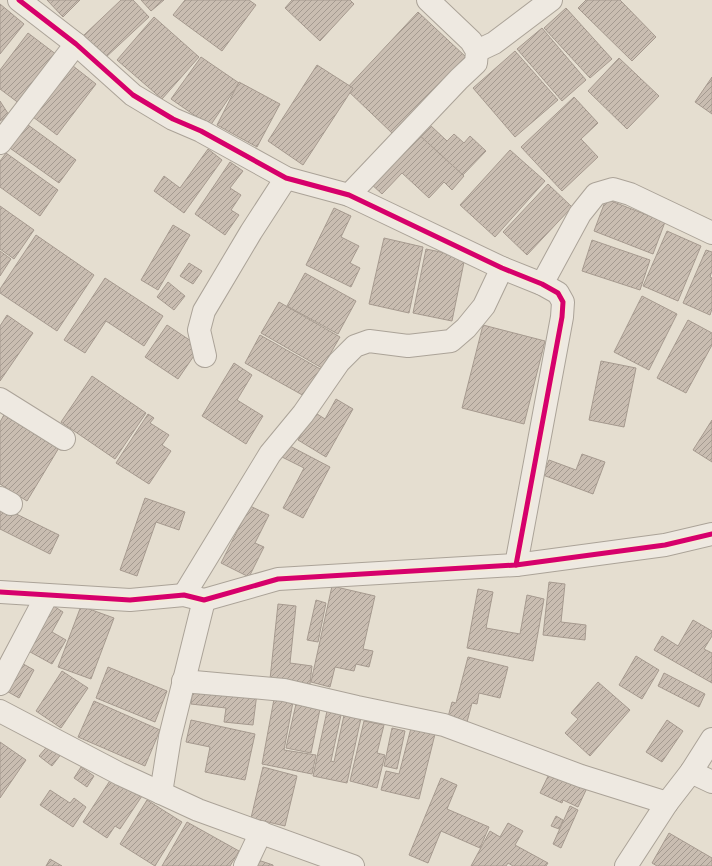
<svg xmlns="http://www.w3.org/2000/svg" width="712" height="866" viewBox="0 0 712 866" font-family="Lora,serif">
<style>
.building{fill:url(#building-hatch);stroke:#a69a8f}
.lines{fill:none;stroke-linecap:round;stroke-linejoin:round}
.minor-casing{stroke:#aba398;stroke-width:24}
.minor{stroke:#eee9e1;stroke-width:22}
.cycleway-casing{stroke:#f5ecd6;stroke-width:8}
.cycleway{stroke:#d6006c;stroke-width:5}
</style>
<defs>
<pattern id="building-hatch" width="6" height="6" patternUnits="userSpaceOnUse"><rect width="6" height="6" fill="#c9bdb1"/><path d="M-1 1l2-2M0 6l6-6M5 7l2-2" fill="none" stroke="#a49a90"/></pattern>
</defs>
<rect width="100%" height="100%" fill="#e5ded0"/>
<g class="building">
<polygon points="47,0 80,0 63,17"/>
<polygon points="121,0 133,0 149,17 104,59 83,36"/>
<polygon points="141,0 164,0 151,11"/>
<polygon points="185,0 249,0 256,5 222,51 173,15"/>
<polygon points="292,0 350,0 354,4 320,41 285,8"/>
<polygon points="586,0 620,0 656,37 632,61 578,8"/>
<polygon points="0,4 24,24 0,54"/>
<polygon points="566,8 612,59 590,78 544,28"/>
<polygon points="418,12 466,57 393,134 346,89"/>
<polygon points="154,17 199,57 162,99 117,60"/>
<polygon points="542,28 586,80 562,101 517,49"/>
<polygon points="28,33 57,55 20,104 0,89 0,70"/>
<polygon points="515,51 558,100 515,137 473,88"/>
<polygon points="201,57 239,83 210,126 171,99"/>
<polygon points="619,58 659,96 627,129 588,91"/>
<polygon points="68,62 96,84 57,135 29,114"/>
<polygon points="317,65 353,88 303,165 268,141"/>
<polygon points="712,77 712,114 695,102"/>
<polygon points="239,82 280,104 257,147 217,125"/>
<polygon points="574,97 598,123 581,139 598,157 562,191 521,147"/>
<polygon points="0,101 9,115 0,121"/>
<polygon points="24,122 76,160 59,183 7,146"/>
<polygon points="430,125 447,141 454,134 464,143 470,136 486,151 461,177 418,138"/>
<polygon points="416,132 464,176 452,190 444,182 429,198 402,173 382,194 370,183"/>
<polygon points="208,149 222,160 184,213 154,191 164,176 180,188"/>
<polygon points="510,150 545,181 495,237 460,205"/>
<polygon points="6,153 58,190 40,216 0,187 0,161"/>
<polygon points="230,162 243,171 230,188 241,195 231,210 239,215 225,235 195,214"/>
<polygon points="548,184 572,207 527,255 503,232"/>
<polygon points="606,199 665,222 653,254 594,231"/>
<polygon points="0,206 34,230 14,259 0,249"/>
<polygon points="334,208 351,216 341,237 359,246 350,263 360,268 351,287 306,265"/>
<polygon points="173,225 190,235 158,290 141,280"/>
<polygon points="667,231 701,246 678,301 643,286"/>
<polygon points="36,235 94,275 57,331 0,293 0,289"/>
<polygon points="384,238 423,247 409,313 369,304"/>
<polygon points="592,240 650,260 640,290 582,271"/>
<polygon points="426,249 465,257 452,321 413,313"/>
<polygon points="706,250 712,252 712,271 710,277 712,278 712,309 710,315 683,303"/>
<polygon points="0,251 11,259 0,276"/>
<polygon points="189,263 202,271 193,284 180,276"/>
<polygon points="305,273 356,301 338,334 287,306"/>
<polygon points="105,278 163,316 144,346 106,321 85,353 64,340"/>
<polygon points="168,282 185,296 174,310 157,297"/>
<polygon points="642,296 677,314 649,370 614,352"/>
<polygon points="279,302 340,337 322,368 261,333"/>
<polygon points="7,315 33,333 0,381 0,326"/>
<polygon points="688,320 712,333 712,345 686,393 657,378"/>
<polygon points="167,325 200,347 178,379 145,357"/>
<polygon points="483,325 545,341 524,424 462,408"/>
<polygon points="260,335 322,370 306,397 245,363"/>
<polygon points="601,361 636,368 624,427 589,420"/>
<polygon points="234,363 252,375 237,400 263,416 246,444 202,416"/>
<polygon points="92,376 146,413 115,459 61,422"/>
<polygon points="336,399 353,409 326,457 298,440 314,412 325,419"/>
<polygon points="5,413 60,446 27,501 0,484 0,422"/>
<polygon points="148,414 154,418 150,423 169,435 162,445 171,451 149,484 116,463"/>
<polygon points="712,420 712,462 693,450"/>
<polygon points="288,445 330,467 303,518 283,508 304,468 282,457"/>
<polygon points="582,454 605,462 593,494 543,475 549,460 576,470"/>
<polygon points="145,498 185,512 179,530 156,522 137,576 120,570"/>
<polygon points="0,506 59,535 50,554 0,529"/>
<polygon points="250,506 269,515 255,543 264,547 249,577 221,563"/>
<polygon points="549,582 565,584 561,622 586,625 585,640 543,635"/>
<polygon points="332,586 375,596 363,649 373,651 369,667 356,664 354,671 335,667 330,687 311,682"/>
<polygon points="478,589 493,592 486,628 520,634 527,595 544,599 533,661 467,648"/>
<polygon points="316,600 326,603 318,642 307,640"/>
<polygon points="49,603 63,612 52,632 66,640 52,664 23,648"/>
<polygon points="278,604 296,606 290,663 312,666 310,684 270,679"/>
<polygon points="81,606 114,618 91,679 58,667"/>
<polygon points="693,620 712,631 712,636 704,649 712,653 712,683 654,650 662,636 678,646"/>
<polygon points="636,656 659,670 642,699 619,685"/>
<polygon points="468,657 508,667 500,698 479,693 477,704 472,703 467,722 448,717 452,702 456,703"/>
<polygon points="18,661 34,670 19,698 3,689"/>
<polygon points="108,667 167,691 155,722 96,698"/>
<polygon points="62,671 88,688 61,728 36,711"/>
<polygon points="664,673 705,694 699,707 658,686"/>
<polygon points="598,682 630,710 590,756 565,733 578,719 571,713"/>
<polygon points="193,686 257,693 253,725 224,722 226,708 191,704"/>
<polygon points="274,699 293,702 284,750 316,755 312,774 262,764"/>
<polygon points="94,701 160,730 145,766 78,737"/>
<polygon points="296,704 320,709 311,753 286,748"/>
<polygon points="327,711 341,715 331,761 334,762 344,715 361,718 347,783 313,776"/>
<polygon points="191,720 255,734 245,780 205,772 210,747 186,742"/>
<polygon points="667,720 683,731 662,762 646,752"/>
<polygon points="364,721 384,725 377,753 385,755 377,788 350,781"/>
<polygon points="392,728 405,731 397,769 384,766"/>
<polygon points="411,728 435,734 419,799 381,790 386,771 399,774"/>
<polygon points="0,742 26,760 0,798"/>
<polygon points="50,743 62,753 52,766 39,756"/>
<polygon points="81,767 94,776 87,787 74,778"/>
<polygon points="263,767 297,776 285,826 251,818"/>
<polygon points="550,772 587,788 578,807 563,800 562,803 540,793"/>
<polygon points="113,776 142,796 120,829 115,826 107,838 83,822"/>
<polygon points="441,778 457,785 447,809 489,827 480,848 441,831 428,863 409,855"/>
<polygon points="50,790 70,803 74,798 86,807 73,827 40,805"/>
<polygon points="147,800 182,822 155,866 120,844"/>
<polygon points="570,806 578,810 561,848 553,844"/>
<polygon points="556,816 563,820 559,829 551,826"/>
<polygon points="187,822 239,851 230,866 162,866"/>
<polygon points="508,823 523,831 515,845 548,863 546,866 513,866 508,863 506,866 471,866 490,831 500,837"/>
<polygon points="669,833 712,858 712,866 657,866 652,863"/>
<polygon points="50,859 62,866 46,866"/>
<polygon points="258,860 273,865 273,866 255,866"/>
</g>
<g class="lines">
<defs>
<g id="minor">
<polyline points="19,0 76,44 133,95 173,119 201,131 286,178 349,195 502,268 542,284 558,293 563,302 562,317 516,565"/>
<polyline points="477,51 494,43 551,0"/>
<polyline points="0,143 76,44"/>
<polyline points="349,195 459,79 476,63 477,51 471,41 428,0"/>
<polyline points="542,284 580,214 596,194 613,189 630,194 712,233"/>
<polyline points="205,356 199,330 204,311 251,232 286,178"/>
<polyline points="0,399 64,439"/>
<polyline points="0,498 11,504"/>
<polyline points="0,592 130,600 184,595 204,600 278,579 516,565 665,545 712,534"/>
<polyline points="184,595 270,454 303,414 339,362 355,346 369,341 408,346 451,341 466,328 484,306 502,268"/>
<polyline points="183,681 284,690 357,707 444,725 581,776 667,803"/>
<polyline points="0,684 47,595"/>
<polyline points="0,711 120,774 198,810 353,866"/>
<polyline points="691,772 712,782"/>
<polyline points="161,793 170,737 204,600"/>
<polyline points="245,866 261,832"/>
<polyline points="626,866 667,803 691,772 712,739"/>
</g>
</defs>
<use href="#minor" class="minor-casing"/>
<use href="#minor" class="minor"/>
<defs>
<g id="cycleway">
<polyline points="19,0 76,44 133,95 173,119 201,131 286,178 349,195 502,268 542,284 558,293 563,302 562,317 516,565"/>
<polyline points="0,592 130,600 184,595 204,600 278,579 516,565 665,545 712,534"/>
</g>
</defs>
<use href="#cycleway" class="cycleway-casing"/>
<use href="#cycleway" class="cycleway"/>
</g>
</svg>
